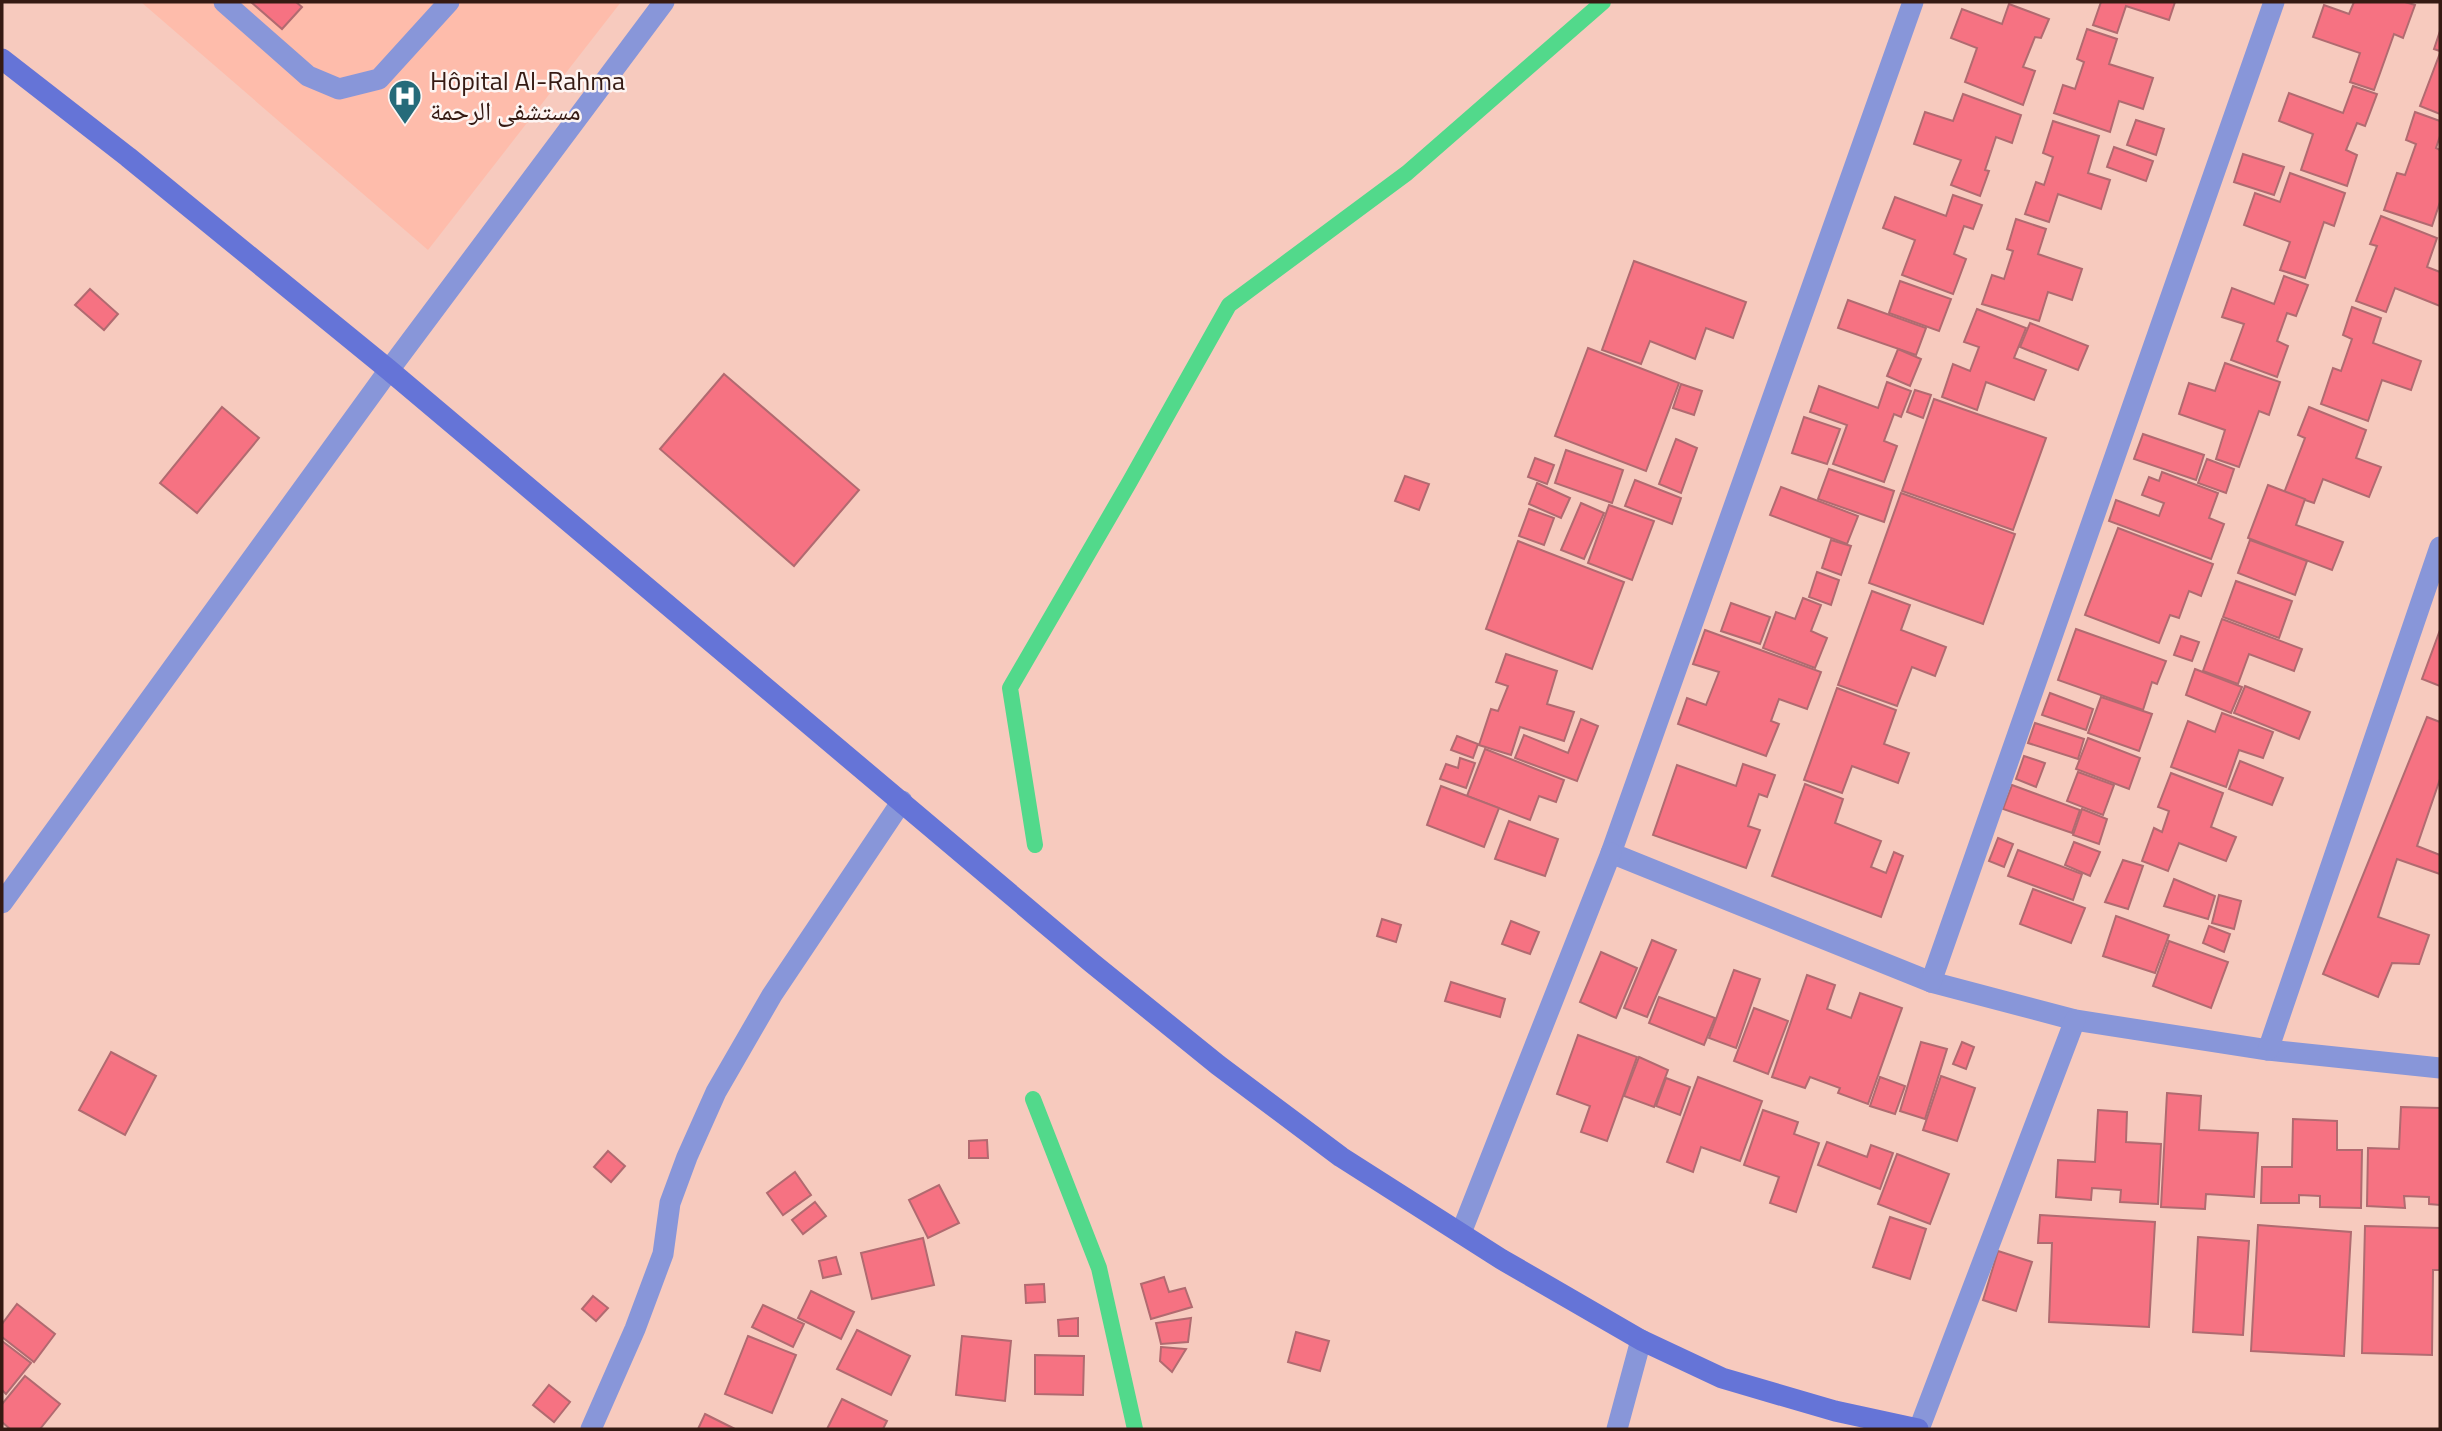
<svg xmlns="http://www.w3.org/2000/svg" width="2442" height="1431" viewBox="0 0 2442 1431" font-family="'Titillium Web','Noto Naskh Arabic',sans-serif">
<style>
.built{fill:#febcab}
.lines{fill:none;stroke-linecap:round;stroke-linejoin:round}
.stream{stroke:#52d98b;stroke-width:16}
.building{fill:#f67282;stroke:#b16a70;stroke-width:2}
.lane{stroke:#8896d9;stroke-width:21}
.street{stroke:#8896d9;stroke-width:21}
.secondary{stroke:#6574d7;stroke-width:21}
.labels{text-anchor:middle;stroke-width:5;stroke-linejoin:round;paint-order:stroke}
.poi-label{font-size:26px;fill:#351a13;stroke:#fdf5f3;text-anchor:start}
</style>
<rect width="100%" height="100%" fill="#f7cabe"/>
<polygon class="built" points="141,2 621,2 428,250"/>
<g class="lines">
<g class="stream">
<polyline points="1035,845 1010,688 1129,483 1229,305 1407,173 1603,2"/>
<polyline points="1033,1099 1099,1268 1135,1429"/>
</g>
</g>
<g class="building">
<polygon points="251,2 296,2 302,7 282,29"/>
<polygon points="2101,2 2175,2 2169,20 2126,6 2117,33 2093,25"/>
<polygon points="2354,2 2405,2 2415,5 2403,38 2394,34 2374,90 2350,82 2360,53 2313,37 2324,5 2349,14"/>
<polygon points="2009,4 2049,19 2041,38 2035,37 2023,67 2035,71 2023,105 1965,82 1977,48 1951,38 1962,9 2002,24"/>
<polygon points="2087,29 2117,39 2109,64 2153,78 2143,109 2119,101 2110,132 2054,113 2063,85 2075,89 2084,62 2077,59"/>
<polygon points="2440,31 2440,51 2434,49"/>
<polygon points="2440,53 2440,114 2420,106"/>
<polygon points="2353,86 2377,94 2365,126 2357,123 2346,150 2357,155 2347,186 2301,170 2313,134 2279,121 2289,93 2343,113"/>
<polygon points="1963,94 2021,115 2012,143 1996,137 1985,170 1989,171 1980,196 1951,185 1961,160 1914,144 1925,112 1953,121"/>
<polygon points="2415,112 2440,121 2440,136 2436,148 2440,150 2440,202 2432,226 2384,210 2397,173 2405,175 2416,144 2406,140"/>
<polygon points="2136,120 2164,129 2156,155 2127,145"/>
<polygon points="2053,121 2099,136 2088,173 2110,180 2101,209 2058,194 2049,222 2025,214 2036,182 2044,185 2053,157 2043,153"/>
<polygon points="2114,147 2153,161 2146,181 2107,167"/>
<polygon points="2243,154 2284,167 2274,195 2234,182"/>
<polygon points="2290,173 2345,193 2334,226 2324,222 2305,278 2280,270 2290,242 2244,225 2255,193 2280,202"/>
<polygon points="1953,195 1982,205 1973,229 1964,226 1954,254 1966,259 1953,294 1902,275 1915,240 1883,228 1895,197 1946,216"/>
<polygon points="2381,216 2437,238 2427,267 2440,272 2440,306 2395,288 2386,312 2356,301 2377,246 2370,244"/>
<polygon points="2016,219 2046,229 2038,254 2082,269 2072,300 2048,292 2039,321 1982,304 1992,275 2004,279 2013,251 2007,249"/>
<polygon points="1634,261 1746,302 1733,338 1706,328 1695,359 1650,341 1641,364 1602,350"/>
<polygon points="2284,276 2308,285 2296,316 2287,313 2277,341 2288,346 2277,377 2231,360 2244,324 2222,317 2232,288 2274,304"/>
<polygon points="1900,281 1951,299 1939,331 1889,313"/>
<polygon points="90,289 118,314 104,330 75,305"/>
<polygon points="1848,300 1926,328 1916,355 1838,328"/>
<polygon points="2352,307 2381,318 2373,343 2421,361 2411,390 2382,380 2368,421 2321,404 2333,368 2341,371 2352,339 2343,335"/>
<polygon points="1977,309 2026,328 2014,358 2046,370 2034,400 1986,382 1977,410 1942,397 1953,364 1970,371 1979,347 1964,342"/>
<polygon points="2030,323 2088,346 2078,370 2020,347"/>
<polygon points="1588,348 1679,383 1646,471 1555,436"/>
<polygon points="1898,349 1921,359 1910,386 1887,376"/>
<polygon points="2225,363 2280,382 2269,415 2259,411 2239,467 2216,459 2225,430 2179,414 2189,383 2215,391"/>
<polygon points="724,374 859,490 794,566 660,449"/>
<polygon points="1887,382 1911,391 1901,417 1894,414 1884,441 1897,446 1884,482 1833,464 1847,425 1810,412 1819,386 1878,408"/>
<polygon points="1681,384 1702,391 1694,415 1673,408"/>
<polygon points="1915,390 1931,395 1923,418 1907,412"/>
<polygon points="1934,399 2046,438 2013,530 1902,491"/>
<polygon points="222,407 259,438 197,513 160,483"/>
<polygon points="2309,407 2366,430 2356,458 2381,467 2369,497 2323,479 2314,503 2284,493 2305,438 2298,435"/>
<polygon points="1804,417 1840,429 1827,464 1792,453"/>
<polygon points="2143,434 2204,455 2196,480 2134,459"/>
<polygon points="1676,439 1697,448 1681,493 1659,484"/>
<polygon points="1566,450 1623,470 1612,503 1555,483"/>
<polygon points="1535,458 1554,465 1547,484 1528,477"/>
<polygon points="2207,459 2234,469 2226,493 2198,483"/>
<polygon points="1829,469 1894,491 1884,522 1818,499"/>
<polygon points="2162,472 2218,493 2209,518 2224,524 2211,559 2109,521 2116,500 2159,516 2164,503 2142,495 2149,477 2159,481"/>
<polygon points="1405,476 1429,484 1419,510 1395,501"/>
<polygon points="1635,480 1681,498 1672,524 1625,506"/>
<polygon points="1537,483 1570,498 1561,518 1529,504"/>
<polygon points="2268,485 2305,499 2296,525 2343,542 2332,570 2248,538"/>
<polygon points="1781,487 1858,516 1847,544 1770,515"/>
<polygon points="1901,493 2015,534 1983,624 1869,583"/>
<polygon points="1581,503 1604,513 1584,559 1561,550"/>
<polygon points="1609,505 1654,521 1632,580 1588,563"/>
<polygon points="1529,509 1554,518 1544,545 1519,536"/>
<polygon points="2118,528 2213,564 2201,596 2189,591 2179,618 2170,615 2159,643 2085,615"/>
<polygon points="1831,540 1851,546 1841,575 1822,568"/>
<polygon points="2250,540 2307,561 2295,595 2238,573"/>
<polygon points="1518,541 1624,582 1592,669 1486,629"/>
<polygon points="1817,572 1839,580 1831,605 1809,597"/>
<polygon points="2236,581 2292,601 2279,638 2223,617"/>
<polygon points="1872,591 1910,605 1901,630 1946,647 1935,676 1912,667 1897,706 1838,685"/>
<polygon points="1803,598 1821,605 1811,631 1827,638 1815,668 1763,648 1776,612 1795,619"/>
<polygon points="1731,603 1770,617 1760,644 1721,631"/>
<polygon points="2222,619 2302,649 2294,671 2249,654 2238,684 2203,671"/>
<polygon points="2076,629 2166,661 2157,684 2152,682 2143,710 2058,680"/>
<polygon points="1705,630 1821,672 1807,709 1779,699 1771,721 1779,724 1766,756 1678,724 1687,698 1706,705 1719,672 1693,664"/>
<polygon points="2440,630 2440,686 2422,679"/>
<polygon points="2181,636 2199,642 2192,661 2174,655"/>
<polygon points="1506,654 1557,671 1547,704 1574,712 1564,741 1520,727 1511,755 1479,745 1491,709 1498,711 1508,686 1496,682"/>
<polygon points="2195,669 2242,687 2231,713 2186,695"/>
<polygon points="2245,686 2310,712 2299,739 2234,713"/>
<polygon points="1837,688 1896,710 1884,744 1909,753 1898,783 1852,766 1842,793 1804,780"/>
<polygon points="2050,693 2093,709 2086,730 2042,715"/>
<polygon points="2101,697 2152,714 2139,751 2088,733"/>
<polygon points="2222,713 2273,732 2263,758 2239,750 2226,787 2171,767 2188,721 2215,732"/>
<polygon points="2427,717 2440,722 2440,779 2417,846 2440,855 2440,874 2397,859 2378,917 2429,935 2419,964 2392,963 2378,997 2323,974"/>
<polygon points="1581,719 1598,726 1577,781 1515,758 1524,735 1568,753"/>
<polygon points="2035,723 2084,739 2078,759 2028,743"/>
<polygon points="1457,736 1478,744 1473,758 1451,750"/>
<polygon points="2088,738 2140,758 2129,789 2076,769"/>
<polygon points="1485,749 1564,780 1556,802 1539,796 1530,820 1467,796"/>
<polygon points="2024,756 2045,763 2036,787 2016,779"/>
<polygon points="1460,758 1475,763 1466,788 1440,779 1446,764 1458,768"/>
<polygon points="2240,761 2283,778 2272,805 2229,789"/>
<polygon points="1743,764 1775,775 1767,797 1759,794 1748,826 1760,830 1746,868 1653,835 1677,765 1736,786"/>
<polygon points="2078,772 2114,785 2103,815 2067,801"/>
<polygon points="2171,773 2223,793 2211,827 2236,837 2226,861 2179,843 2168,871 2142,861 2154,828 2162,832 2169,811 2158,807"/>
<polygon points="1805,784 1843,799 1835,823 1881,841 1871,867 1886,873 1894,852 1903,856 1881,917 1772,876"/>
<polygon points="2012,785 2080,810 2072,833 2003,809"/>
<polygon points="1441,786 1499,808 1484,847 1427,825"/>
<polygon points="2082,809 2107,819 2099,844 2073,835"/>
<polygon points="1509,821 1558,839 1545,876 1495,859"/>
<polygon points="1998,838 2013,844 2004,867 1989,861"/>
<polygon points="2074,842 2100,852 2090,876 2065,865"/>
<polygon points="2018,850 2082,874 2073,900 2008,876"/>
<polygon points="2123,860 2143,866 2128,909 2105,902"/>
<polygon points="2174,879 2215,896 2208,919 2164,906"/>
<polygon points="2033,889 2085,908 2071,943 2020,924"/>
<polygon points="2219,895 2241,901 2234,929 2212,923"/>
<polygon points="2116,916 2169,935 2155,973 2103,956"/>
<polygon points="1382,919 1401,925 1396,942 1377,936"/>
<polygon points="1511,921 1539,932 1530,954 1502,944"/>
<polygon points="2209,926 2230,934 2224,952 2203,943"/>
<polygon points="1652,940 1676,950 1647,1017 1624,1008"/>
<polygon points="2169,941 2228,962 2211,1008 2153,986"/>
<polygon points="1601,952 1637,968 1616,1018 1580,1002"/>
<polygon points="1734,970 1760,979 1736,1048 1709,1038"/>
<polygon points="1807,975 1835,985 1827,1009 1851,1018 1860,993 1902,1008 1868,1104 1838,1093 1840,1088 1810,1077 1805,1088 1772,1077"/>
<polygon points="1451,982 1505,999 1500,1017 1445,1001"/>
<polygon points="1659,997 1715,1018 1704,1045 1649,1023"/>
<polygon points="1754,1008 1788,1021 1768,1074 1734,1061"/>
<polygon points="1578,1035 1637,1057 1607,1141 1581,1132 1590,1106 1557,1094"/>
<polygon points="1921,1042 1947,1049 1925,1119 1900,1111"/>
<polygon points="1962,1042 1974,1047 1966,1069 1953,1064"/>
<polygon points="111,1052 156,1076 125,1135 79,1110"/>
<polygon points="1639,1057 1668,1070 1654,1107 1624,1096"/>
<polygon points="1941,1076 1975,1088 1957,1141 1923,1130"/>
<polygon points="1698,1077 1762,1101 1740,1161 1701,1147 1693,1172 1667,1162"/>
<polygon points="1880,1077 1905,1086 1895,1114 1870,1106"/>
<polygon points="1666,1078 1690,1087 1680,1115 1656,1106"/>
<polygon points="2167,1093 2201,1096 2199,1130 2258,1133 2254,1197 2206,1194 2205,1209 2161,1207"/>
<polygon points="2401,1107 2440,1108 2440,1205 2429,1204 2429,1197 2404,1196 2405,1208 2367,1206 2368,1148 2399,1149"/>
<polygon points="1763,1110 1798,1122 1794,1134 1819,1143 1796,1212 1770,1203 1779,1177 1744,1165"/>
<polygon points="2098,1110 2127,1112 2126,1142 2161,1144 2158,1204 2120,1202 2121,1190 2092,1188 2091,1200 2056,1197 2058,1160 2095,1162"/>
<polygon points="2293,1119 2337,1121 2337,1150 2362,1150 2361,1208 2320,1207 2320,1196 2299,1195 2299,1203 2261,1203 2262,1167 2292,1167"/>
<polygon points="987,1140 988,1158 969,1158 969,1141"/>
<polygon points="1827,1142 1867,1157 1871,1145 1893,1153 1880,1189 1818,1165"/>
<polygon points="608,1151 625,1166 611,1182 594,1167"/>
<polygon points="1897,1154 1949,1174 1930,1224 1878,1204"/>
<polygon points="795,1172 811,1195 783,1215 767,1193"/>
<polygon points="939,1185 959,1223 928,1238 909,1200"/>
<polygon points="815,1202 826,1216 803,1234 792,1220"/>
<polygon points="2040,1215 2155,1222 2149,1327 2049,1322 2052,1243 2038,1243"/>
<polygon points="1890,1217 1926,1229 1910,1279 1873,1267"/>
<polygon points="2258,1225 2351,1232 2344,1356 2251,1351"/>
<polygon points="2365,1226 2440,1228 2440,1270 2433,1270 2432,1355 2362,1353"/>
<polygon points="2198,1237 2249,1241 2243,1335 2193,1332"/>
<polygon points="923,1238 934,1285 872,1299 861,1253"/>
<polygon points="1998,1251 2032,1262 2016,1311 1983,1300"/>
<polygon points="836,1257 841,1274 823,1278 819,1261"/>
<polygon points="1164,1277 1169,1292 1185,1288 1192,1307 1151,1319 1141,1284"/>
<polygon points="1044,1284 1045,1302 1026,1303 1025,1285"/>
<polygon points="811,1291 854,1312 841,1339 798,1318"/>
<polygon points="593,1296 608,1308 596,1321 582,1309"/>
<polygon points="17,1304 55,1334 34,1362 2,1337 2,1324"/>
<polygon points="763,1305 804,1324 793,1347 752,1327"/>
<polygon points="1078,1318 1078,1336 1059,1336 1058,1320"/>
<polygon points="1191,1318 1188,1342 1161,1344 1156,1323"/>
<polygon points="857,1330 910,1356 891,1395 837,1369"/>
<polygon points="1296,1332 1329,1341 1320,1371 1288,1362"/>
<polygon points="748,1336 796,1355 772,1413 725,1394"/>
<polygon points="962,1336 1011,1341 1005,1401 956,1395"/>
<polygon points="2,1341 31,1363 6,1394 2,1390"/>
<polygon points="1161,1347 1186,1349 1172,1372 1160,1361"/>
<polygon points="1035,1355 1084,1356 1083,1395 1035,1394"/>
<polygon points="25,1376 60,1404 40,1429 10,1429 2,1422 2,1404"/>
<polygon points="549,1385 570,1402 554,1422 533,1405"/>
<polygon points="842,1399 887,1421 883,1429 827,1429"/>
<polygon points="705,1414 735,1429 698,1429"/>
</g>
<g class="lines">
<polyline class="lane" points="224,2 308,76 339,89 379,79 449,2"/>
<g class="street">
<polyline points="1913,2 1611,853 1931,982 2075,1020 2268,1050 2440,1068"/>
<polyline points="2,903 389,370 664,2"/>
<polyline points="1931,982 2274,2"/>
<polyline points="2268,1050 2440,547"/>
<polyline points="1461,1233 1611,853"/>
<polyline points="591,1429 635,1329 663,1254 670,1203 687,1157 716,1092 772,995 902,801"/>
<polyline points="1617,1429 1641,1340"/>
<polyline points="1919,1429 2075,1020"/>
</g>
<polyline class="secondary" points="2,59 128,157 389,370 1092,963 1218,1065 1341,1157 1501,1259 1641,1340 1722,1378 1835,1411 1918,1429"/>
</g>
<defs>
<symbol id="hospital-pin" viewBox="-11 -11 22 30"><path d="M0 17L-7.5 6A9.5 9.5 0 1 1 7.5 6Z" fill="#256b7a" stroke="#fdf5f3"/><path d="M-5-5h3v3.5h4V-5h3V5h-3V1.5h-4V5h-3Z" fill="#fff"/></symbol>
</defs>
<g fill-rule="evenodd">
<use href="#hospital-pin" x="386" y="77" width="38" height="52"/>
</g>
<g class="labels">
<g class="poi-label">
<text x="430" y="90">Hôpital Al-Rahma<tspan x="430" dy="30">مستشفى الرحمة</tspan></text>
</g>
</g>
<rect width="2442" height="1431" fill="none" stroke="#351a13" stroke-width="7"/>
</svg>
